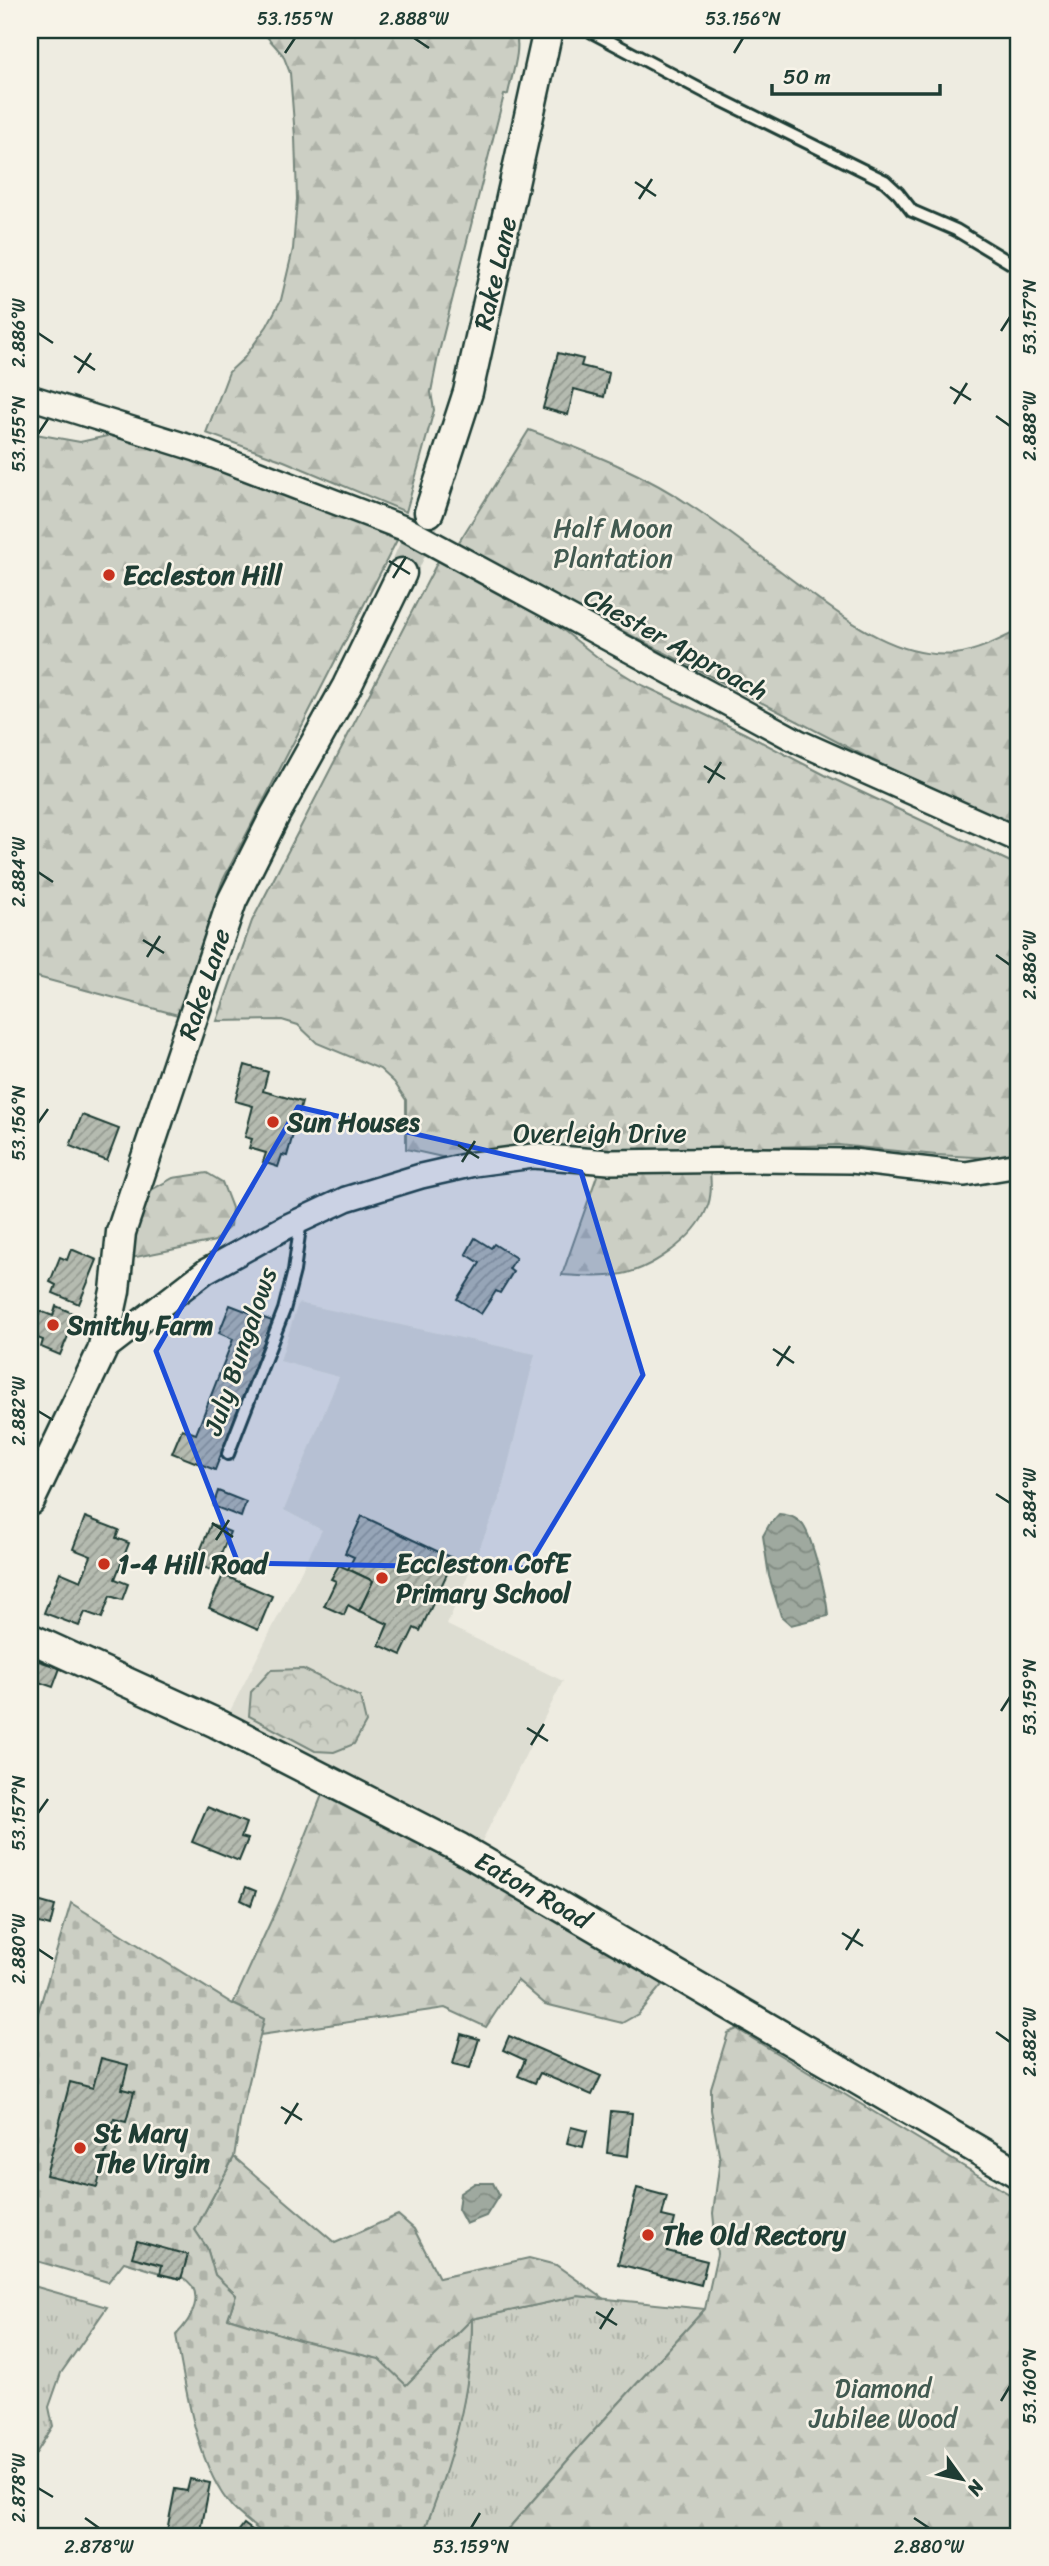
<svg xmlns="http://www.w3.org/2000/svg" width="1049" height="2566" viewBox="0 0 1049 2566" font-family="Sriracha,sans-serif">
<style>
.built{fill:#ddddd2}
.grass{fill:url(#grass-tufts);stroke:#76867c;stroke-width:2}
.forest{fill:url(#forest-firs);stroke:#76867c;stroke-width:2}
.cemetery{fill:url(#cemetery-stones);stroke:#76867c;stroke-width:2}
.park{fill:url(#park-crowns);stroke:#76867c;stroke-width:2}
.water{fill:url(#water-waves);stroke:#6c7e74;stroke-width:2}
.building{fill:url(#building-hatch);stroke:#1f3d34;stroke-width:2}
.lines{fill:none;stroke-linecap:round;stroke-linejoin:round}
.tertiary-tunnel{stroke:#c5c9be;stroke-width:28;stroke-dasharray:28 14;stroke-linecap:butt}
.service-casing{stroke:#1f3d34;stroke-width:16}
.minor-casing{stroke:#1f3d34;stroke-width:28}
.tertiary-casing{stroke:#1f3d34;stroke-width:33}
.service{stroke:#f7f3e8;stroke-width:10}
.minor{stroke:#f7f3e8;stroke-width:23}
.tertiary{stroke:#f7f3e8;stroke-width:28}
.marked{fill:#1d4ed8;fill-opacity:0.2;stroke:#1d4ed8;stroke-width:5;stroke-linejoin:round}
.ticks{fill:none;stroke:#1f3d34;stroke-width:2.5}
.poi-dot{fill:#c8321e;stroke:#f7f3e8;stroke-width:2.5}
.labels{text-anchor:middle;stroke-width:5;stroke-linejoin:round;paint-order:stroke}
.street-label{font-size:26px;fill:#1f3d34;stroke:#f7f3e8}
.park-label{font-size:26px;fill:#425a51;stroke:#f7f3e8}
.poi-label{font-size:26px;font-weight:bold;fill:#1f3d34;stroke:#f7f3e8;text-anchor:start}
.neatline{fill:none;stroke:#1f3d34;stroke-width:2.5}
.ticks-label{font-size:18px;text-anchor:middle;fill:#1f3d34}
</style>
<defs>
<pattern id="grass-tufts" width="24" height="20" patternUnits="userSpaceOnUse" patternTransform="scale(1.75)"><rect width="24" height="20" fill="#cccfc4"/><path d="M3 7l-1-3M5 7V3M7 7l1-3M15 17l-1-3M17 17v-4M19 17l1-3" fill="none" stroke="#afb3a9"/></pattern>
<pattern id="forest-firs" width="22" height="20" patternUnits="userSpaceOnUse" patternTransform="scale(1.75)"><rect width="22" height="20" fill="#cccfc4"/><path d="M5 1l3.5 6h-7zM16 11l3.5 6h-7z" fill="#afb3a9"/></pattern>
<pattern id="cemetery-stones" width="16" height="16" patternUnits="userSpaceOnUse" patternTransform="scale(1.75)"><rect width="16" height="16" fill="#cccfc4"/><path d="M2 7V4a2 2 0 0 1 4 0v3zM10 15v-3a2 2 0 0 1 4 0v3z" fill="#afb3a9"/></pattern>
<pattern id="park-crowns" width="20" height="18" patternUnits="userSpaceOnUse" patternTransform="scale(1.75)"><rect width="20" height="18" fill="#cccfc4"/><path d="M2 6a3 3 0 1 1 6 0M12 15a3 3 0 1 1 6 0" fill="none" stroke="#afb3a9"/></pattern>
<pattern id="water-waves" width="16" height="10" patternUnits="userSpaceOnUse" patternTransform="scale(1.75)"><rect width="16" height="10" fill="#9fa99f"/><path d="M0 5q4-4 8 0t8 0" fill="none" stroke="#818b82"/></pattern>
<pattern id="building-hatch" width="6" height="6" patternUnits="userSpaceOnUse" patternTransform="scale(1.75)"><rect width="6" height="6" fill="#b5bbb0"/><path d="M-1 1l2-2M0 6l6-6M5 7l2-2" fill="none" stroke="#939990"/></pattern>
</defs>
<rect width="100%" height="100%" fill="#eeece1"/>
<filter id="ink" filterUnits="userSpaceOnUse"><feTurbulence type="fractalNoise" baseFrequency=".0143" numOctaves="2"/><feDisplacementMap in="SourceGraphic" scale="14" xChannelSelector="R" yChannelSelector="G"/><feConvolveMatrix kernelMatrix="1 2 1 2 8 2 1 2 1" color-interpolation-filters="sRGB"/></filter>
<g filter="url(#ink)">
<polygon class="built" points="298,1303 535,1354 499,1501 447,1625 563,1681 480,1845 228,1715 322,1530 284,1510 339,1377 280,1361"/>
<g class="grass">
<polygon points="30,2285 107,2307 61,2373 49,2407 53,2426 30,2463"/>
<path d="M578,2296L705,2309L581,2445L502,2536H422C449,2467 472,2393 472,2319Z"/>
</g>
<g class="forest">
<path d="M261,30H515C522,49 512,74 508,94L504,95L438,356L431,392L434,410L406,512L284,461L206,433L229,372L244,358L267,326L281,300L293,249L297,199L295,137L290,73L283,55Z"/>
<path d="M529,430C589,452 644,473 696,509C730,532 762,557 795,582C841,615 894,660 955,654C978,651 999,640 1019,630V827L882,765L457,545Z"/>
<polygon points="30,433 80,442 116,434 185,454 259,482 397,540 222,882 178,1015 30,975 30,551 32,547 30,543"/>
<polygon points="438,561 512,596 544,615 601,660 640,684 744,733 825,775 1019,866 1019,1156 1011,1159 936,1155 838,1145 699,1149 585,1149 460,1161 406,1149 406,1100 394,1082 380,1069 317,1043 298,1025 282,1020 217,1021 252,921"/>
<path d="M710,1170C711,1183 712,1196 707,1208C695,1239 649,1271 617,1275C599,1278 580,1276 562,1275L598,1173Z"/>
<polygon points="207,1173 222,1182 232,1208 230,1226 215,1241 131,1258 146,1193 173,1178"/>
<polygon points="322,1795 505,1888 666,1980 638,2014 622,2023 545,2004 517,1980 486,2027 445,2008 260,2035 264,2019 233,2004 280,1901"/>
<polygon points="737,2029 1019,2200 1019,2536 502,2536 581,2445 705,2309 717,2254 713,2213 720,2160 711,2110 711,2088 728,2033"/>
<polygon points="234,2157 335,2243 398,2215 414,2229 439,2278 529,2258 556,2265 604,2299 578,2296 472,2319 406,2386 299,2340 228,2318 236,2295 215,2275 207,2248 195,2230"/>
</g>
<path class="cemetery" d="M71,1903L233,2004L264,2019L241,2115L234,2157L195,2230L207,2248L215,2275L236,2295L228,2318L299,2340L379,2359L406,2385L472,2319C472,2394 450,2467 422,2536H266C255,2527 243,2518 233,2508C197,2469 185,2385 176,2335C191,2320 208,2292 182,2277L181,2279L124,2262L108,2282L30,2259V2039Z"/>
<polygon class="park" points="303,1669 360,1697 366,1722 354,1744 334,1752 315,1751 249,1716 251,1692 271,1670"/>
<g class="water">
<path d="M779,1514C789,1515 796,1517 803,1525C813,1539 827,1598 828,1616L791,1625L781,1616L769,1576L763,1536L769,1525Z"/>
<polygon points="475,2183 493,2183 499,2195 486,2216 466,2224 458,2209 460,2193"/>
</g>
<g class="building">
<polygon points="558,353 583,359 581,366 609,373 604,397 574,389 568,415 543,408"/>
<polygon points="245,1065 268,1072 263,1091 302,1102 287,1156 282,1155 278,1167 263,1162 266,1153 249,1148 252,1139 245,1137 253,1106 235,1101"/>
<polygon points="82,1115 119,1129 107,1161 70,1146"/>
<polygon points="475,1238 491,1248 494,1244 516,1258 509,1269 513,1272 500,1293 496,1291 481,1314 457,1299 480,1263 466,1254"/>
<polygon points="71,1249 97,1260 79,1304 53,1293 56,1285 50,1282 60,1257 67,1260"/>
<polygon points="230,1305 272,1321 215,1470 172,1453 182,1429 196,1434 233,1339 219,1333"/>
<polygon points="56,1306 77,1315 60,1355 41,1347 43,1340 30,1335 40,1311 53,1316"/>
<polygon points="218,1491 246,1502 241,1517 213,1506"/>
<polygon points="362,1516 454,1559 420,1631 414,1628 401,1655 379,1645 388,1624 359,1611 373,1581 348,1569 354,1557 345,1553"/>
<polygon points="85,1517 119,1530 116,1538 129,1543 115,1579 128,1584 122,1600 110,1596 102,1618 85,1612 79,1626 44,1613 60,1572 81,1581 91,1556 73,1549"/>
<polygon points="211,1524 230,1532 214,1571 195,1564"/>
<polygon points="339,1565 373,1581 359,1611 348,1605 344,1615 324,1606 336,1581 331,1579"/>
<polygon points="223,1575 272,1596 258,1630 209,1608"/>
<polygon points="30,1658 60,1668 53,1687 30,1679"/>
<polygon points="207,1807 246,1823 241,1837 248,1839 239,1861 192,1842"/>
<polygon points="246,1887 256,1891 251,1905 241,1900"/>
<polygon points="30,1899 55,1906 50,1926 36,1922 30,1946"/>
<polygon points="461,2034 479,2039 470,2068 453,2064"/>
<polygon points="509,2036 601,2076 592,2095 540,2073 535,2083 518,2076 525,2060 503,2050"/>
<polygon points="101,2058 128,2065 122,2089 134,2092 126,2122 114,2119 97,2187 46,2175 70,2082 93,2088"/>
<polygon points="611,2111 632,2113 628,2156 607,2153"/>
<polygon points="571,2127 587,2131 583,2147 567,2143"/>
<polygon points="637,2188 667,2196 662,2216 675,2219 667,2251 707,2261 701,2285 618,2264"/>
<polygon points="137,2241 188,2255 181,2279 160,2274 162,2265 132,2257"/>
<polygon points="190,2479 210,2483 200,2536 166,2536 175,2489 187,2491"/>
<polygon points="244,2524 260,2536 235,2536"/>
</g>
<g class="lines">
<polyline class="tertiary-tunnel" points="402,573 429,512"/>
<defs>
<g id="service">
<polyline points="588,30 705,92 885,181 898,193 912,211 956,230 1019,268"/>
<polyline points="228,1454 284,1310 294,1271 301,1220"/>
</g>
<g id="minor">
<polyline points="30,397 196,449 406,529 799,742 1019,840"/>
<polyline points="102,1351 206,1271 284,1228 346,1199 421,1176 474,1164 533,1156 609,1162 752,1160 852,1161 965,1174 1019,1165"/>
</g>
<g id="tertiary">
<polyline points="429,512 468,392 548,30"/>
<polyline points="30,1501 102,1351 115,1291 121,1232 232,901 275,815 347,686 402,573"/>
<polyline points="30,1638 216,1723 460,1848 1019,2174"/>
</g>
</defs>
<use href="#service" class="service-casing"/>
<use href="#minor" class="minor-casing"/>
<use href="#tertiary" class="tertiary-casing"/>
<use href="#service" class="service"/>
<use href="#minor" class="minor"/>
<use href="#tertiary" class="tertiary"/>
</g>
</g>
<path class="marked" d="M298,1107L581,1172L643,1375L527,1568L238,1563L156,1351Z"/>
<path class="ticks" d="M414,38L429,48M285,53L295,38M734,53L743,38M635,182L656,196M639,199L652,179M1001,331L1010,317M38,333L53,343M74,356L95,370M78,373L91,353M950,387L971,400M954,404L967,383M996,416L1010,426M38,434L48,419M389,561L410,574M393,578L406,557M704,766L725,779M708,783L721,762M38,872L53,882M143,940L164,953M996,955L1010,965M147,957L160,936M38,1123L48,1109M458,1145L479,1158M462,1162L475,1141M773,1349L794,1363M777,1366L790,1346M38,1411L53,1420M996,1494L1010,1503M212,1523L233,1537M216,1540L229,1520M1001,1711L1010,1697M527,1728L548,1741M531,1745L544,1724M38,1813L48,1799M842,1933L863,1946M38,1949L53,1959M846,1950L859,1929M996,2032L1010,2042M281,2107L302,2120M285,2124L298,2103M596,2312L617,2325M600,2329L613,2308M1001,2401L1010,2386M38,2488L53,2497M85,2518L99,2528M914,2518L929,2528M471,2528L480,2513"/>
<g class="poi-dot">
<circle cx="109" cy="575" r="7"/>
<circle cx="273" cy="1122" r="7"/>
<circle cx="53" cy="1325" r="7"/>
<circle cx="104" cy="1564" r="7"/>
<circle cx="382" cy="1578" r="7"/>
<circle cx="80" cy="2148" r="7"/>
<circle cx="648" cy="2235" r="7"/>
</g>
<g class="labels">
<g class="street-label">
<text transform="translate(495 273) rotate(-77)" y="9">Rake Lane</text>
<text transform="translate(676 644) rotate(29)" y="9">Chester Approach</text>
<text transform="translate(204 984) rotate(-72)" y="9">Rake Lane</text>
<text x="600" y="1142">Overleigh Drive</text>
<text transform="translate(240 1351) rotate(-71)" y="9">July Bungalows</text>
<text transform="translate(533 1890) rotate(30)" y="9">Eaton Road</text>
</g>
<g class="park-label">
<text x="613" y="537">Half Moon<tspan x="613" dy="30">Plantation</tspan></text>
<text x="883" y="2397">Diamond<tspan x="883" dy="30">Jubilee Wood</tspan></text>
</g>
<g class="poi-label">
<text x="123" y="584">Eccleston Hill</text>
<text x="287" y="1131">Sun Houses</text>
<text x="67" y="1334">Smithy Farm</text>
<text x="396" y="1572">Eccleston CofE<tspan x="396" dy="30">Primary School</tspan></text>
<text x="118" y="1573">1-4 Hill Road</text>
<text x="94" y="2142">St Mary<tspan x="94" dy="30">The Virgin</tspan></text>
<text x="662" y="2244">The Old Rectory</text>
</g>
</g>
<rect width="1049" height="2566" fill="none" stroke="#f7f3e8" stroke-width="77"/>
<g transform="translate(962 2479) rotate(123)" stroke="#f7f3e8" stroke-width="5" paint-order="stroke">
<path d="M0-5L12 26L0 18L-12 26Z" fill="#1f3d34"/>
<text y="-10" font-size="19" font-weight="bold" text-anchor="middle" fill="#1f3d34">N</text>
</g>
<path d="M772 84v10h168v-10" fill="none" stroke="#1f3d34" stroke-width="3.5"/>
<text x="783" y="84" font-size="21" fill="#1f3d34" stroke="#f7f3e8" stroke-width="5" paint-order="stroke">50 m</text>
<rect x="38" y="38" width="972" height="2490" class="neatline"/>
<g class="ticks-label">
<text x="295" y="25">53.155°N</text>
<text x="414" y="25">2.888°W</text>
<text x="743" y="25">53.156°N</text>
<text transform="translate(1030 317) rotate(-90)" y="6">53.157°N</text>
<text transform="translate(19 333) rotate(-90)" y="6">2.886°W</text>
<text transform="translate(1030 426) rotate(-90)" y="6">2.888°W</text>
<text transform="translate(19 434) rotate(-90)" y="6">53.155°N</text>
<text transform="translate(19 872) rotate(-90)" y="6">2.884°W</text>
<text transform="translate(1030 965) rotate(-90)" y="6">2.886°W</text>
<text transform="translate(19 1123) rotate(-90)" y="6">53.156°N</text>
<text transform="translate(19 1411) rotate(-90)" y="6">2.882°W</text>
<text transform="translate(1030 1503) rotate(-90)" y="6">2.884°W</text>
<text transform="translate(1030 1697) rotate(-90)" y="6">53.159°N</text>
<text transform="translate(19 1813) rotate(-90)" y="6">53.157°N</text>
<text transform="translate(19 1949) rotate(-90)" y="6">2.880°W</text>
<text transform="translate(1030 2042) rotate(-90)" y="6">2.882°W</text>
<text transform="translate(1030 2386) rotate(-90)" y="6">53.160°N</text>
<text transform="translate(19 2488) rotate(-90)" y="6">2.878°W</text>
<text x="99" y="2553">2.878°W</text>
<text x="471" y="2553">53.159°N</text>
<text x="929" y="2553">2.880°W</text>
</g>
</svg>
